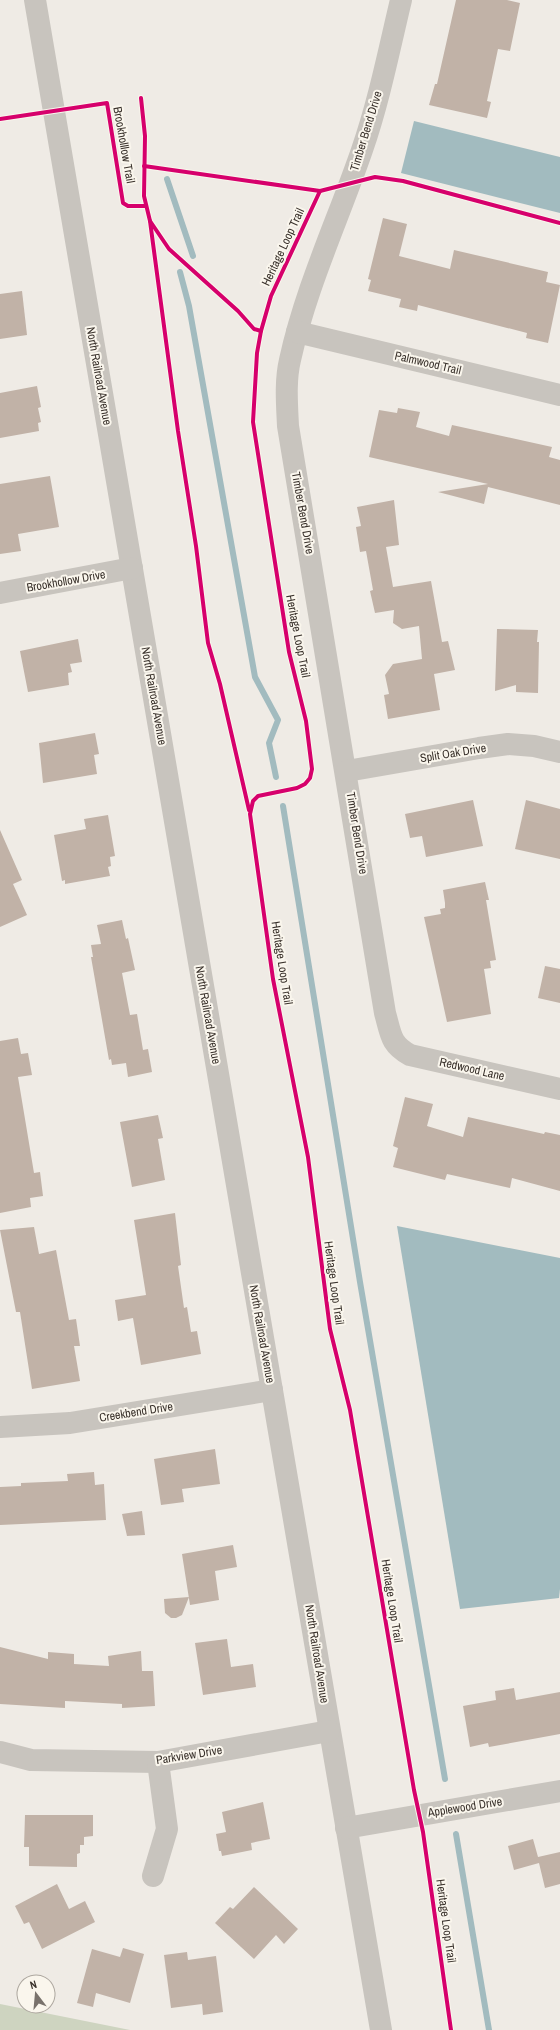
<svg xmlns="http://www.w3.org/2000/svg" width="560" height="2030" viewBox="0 0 560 2030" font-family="'Archivo Narrow',sans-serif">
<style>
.green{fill:#ced4c0}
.water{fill:#a2bbbf}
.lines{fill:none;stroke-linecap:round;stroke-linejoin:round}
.stream{stroke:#a2bbbf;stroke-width:6}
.building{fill:#c1b2a7}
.minor{stroke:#c8c4be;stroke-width:22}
.cycleway-casing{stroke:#faf6ed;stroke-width:6}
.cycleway{stroke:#d6006c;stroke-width:4}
.labels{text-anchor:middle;stroke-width:4;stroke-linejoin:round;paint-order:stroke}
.street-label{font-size:12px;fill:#39312b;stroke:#faf6ed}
</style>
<rect width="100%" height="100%" fill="#efebe5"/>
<polygon class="green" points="0,2004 130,2030 0,2030"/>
<g class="water">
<polygon points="414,121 560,157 560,213 401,173"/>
<polygon points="397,1226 560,1258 560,1589 559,1598 460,1609"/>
</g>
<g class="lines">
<g class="stream">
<polyline points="167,179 193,256"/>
<polyline points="180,272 189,306 255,677 278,720 269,743 276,777"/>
<polyline points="283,806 360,1282 445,1779"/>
<polyline points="456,1834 489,2030"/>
</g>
</g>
<g class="building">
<polygon points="456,0 507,0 520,3 510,51 498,49 487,101 491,102 487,118 429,105 435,84 437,84"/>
<polygon points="383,218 407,224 399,256 450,269 454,250 548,272 546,282 560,285 548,343 526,338 527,333 418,305 417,311 399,307 401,299 368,291 371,280 368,279"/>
<polygon points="22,291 27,335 0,339 0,294"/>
<polygon points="37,386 41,407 38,408 41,422 38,423 39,431 0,438 0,393"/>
<polygon points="398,408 420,412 416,427 449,436 452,425 552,447 549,457 560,460 560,505 488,487 484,504 438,492 488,484 369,457 379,410 397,413"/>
<polygon points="50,476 59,527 18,534 21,551 0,554 0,484"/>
<polygon points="394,500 399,545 386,547 393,587 431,581 442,642 448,641 455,670 434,674 440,710 388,719 384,695 389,694 385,675 393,664 422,659 419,626 402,629 393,623 394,610 375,613 370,591 373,590 366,551 360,552 356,527 361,526 357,507"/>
<polygon points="497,629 538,630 537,642 539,642 538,693 516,692 516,685 495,691"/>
<polygon points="78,639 82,662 70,664 72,672 68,673 69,685 28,692 20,651"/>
<polygon points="95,733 99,754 94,755 97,774 43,783 39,743"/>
<polygon points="473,800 483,846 426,857 422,836 410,838 405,814"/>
<polygon points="526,800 560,809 560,859 515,849"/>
<polygon points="108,815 115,856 110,857 111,866 108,867 110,876 65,884 65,880 62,881 54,835 86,829 84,819"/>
<polygon points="0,830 22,880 13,884 27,915 0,927"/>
<polygon points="485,882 489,900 486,900 496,960 490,961 491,968 484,969 491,1014 447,1022 424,917 441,914 440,909 445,908 445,903 443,890"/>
<polygon points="122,920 126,939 128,938 135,970 122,973 130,1015 137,1014 143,1050 148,1049 152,1072 128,1077 126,1063 112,1065 111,1059 109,1060 91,957 93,957 91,945 101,944 97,925"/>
<polygon points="545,966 560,969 560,1003 538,998"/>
<polygon points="18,1038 21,1054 28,1053 32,1075 18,1077 34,1173 40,1172 43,1196 30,1198 31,1207 0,1213 0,1041"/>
<polygon points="405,1097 433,1104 427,1126 463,1137 468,1117 544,1134 545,1132 560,1135 560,1191 512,1178 510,1188 447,1174 445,1180 393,1167 398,1148 393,1146"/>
<polygon points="158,1115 163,1138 158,1139 165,1180 132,1187 120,1122"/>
<polygon points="175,1213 181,1265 178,1266 184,1308 187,1307 191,1332 197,1331 201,1354 141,1365 133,1318 118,1321 115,1300 146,1295 134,1220"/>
<polygon points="34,1227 39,1254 56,1250 69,1320 76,1319 80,1346 74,1346 80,1381 32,1389 20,1312 16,1312 0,1230"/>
<polygon points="215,1449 220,1484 182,1489 184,1502 161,1505 154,1459"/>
<polygon points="94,1472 95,1485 104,1484 106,1520 0,1525 0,1487 21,1486 21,1483 68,1481 67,1474"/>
<polygon points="142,1511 145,1535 127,1536 122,1514"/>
<polygon points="233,1545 237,1567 215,1571 219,1600 190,1605 182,1554"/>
<polygon points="189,1597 182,1615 176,1618 171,1618 165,1613 164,1599"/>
<polygon points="227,1639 231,1667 253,1664 256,1687 203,1695 195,1643"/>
<polygon points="0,1647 48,1659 48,1652 74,1654 74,1664 109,1666 108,1656 141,1651 142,1671 153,1671 155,1706 122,1708 122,1704 65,1701 65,1708 0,1704"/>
<polygon points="514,1688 516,1700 560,1692 560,1734 489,1747 488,1743 470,1747 463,1706 496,1700 495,1691"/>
<polygon points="263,1802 270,1839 251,1843 252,1850 222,1856 221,1851 219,1851 216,1834 226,1832 222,1812"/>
<polygon points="25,1815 93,1815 93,1836 84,1837 84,1845 80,1845 80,1853 77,1854 77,1867 29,1866 29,1847 24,1847"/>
<polygon points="533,1839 538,1857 560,1852 560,1884 545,1888 539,1863 514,1870 508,1846"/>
<polygon points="57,1884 69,1909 85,1901 95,1922 42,1949 29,1922 24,1924 15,1906"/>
<polygon points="254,1887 298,1929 284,1944 276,1935 254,1959 215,1923 230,1907 233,1909"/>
<polygon points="123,1948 144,1954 130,2003 96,1993 93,2007 77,2003 92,1949 120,1957"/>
<polygon points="187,1952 188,1960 216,1956 223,2012 203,2015 202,2004 171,2008 164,1955"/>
</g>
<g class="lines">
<g class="minor">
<polyline points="35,0 381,2030"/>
<path d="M401,0C389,50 379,101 362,150C338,220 306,287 290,360C285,381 287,404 288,426L385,1013C391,1034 390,1044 410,1055L560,1089"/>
<polyline points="297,332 560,395"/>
<polyline points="0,593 132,568"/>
<polyline points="347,771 479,748 508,744 534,746 560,752"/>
<polyline points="0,1427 70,1423 272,1390"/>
<polyline points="0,1752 31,1760 158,1762 329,1731"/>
<polyline points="346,1828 560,1791"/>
<polyline points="153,1876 167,1829 158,1762"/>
</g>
<defs>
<g id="cycleway">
<polyline points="141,98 145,136 144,196 150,221 169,249 238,311 254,329 261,331"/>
<polyline points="0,119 107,103 123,203 128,206 145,206"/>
<polyline points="144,166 320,191 375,177 403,181 560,223"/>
<polyline points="320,191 271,296 261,331 257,353 253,422 289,652 306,721 312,769 310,778 305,784 297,788 258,796 253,801 250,814 273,979 308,1157 330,1329 350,1410 414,1790 423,1832 451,2030"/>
<polyline points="150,221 178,431 196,546 208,643 220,684 249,810"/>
</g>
</defs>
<use href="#cycleway" class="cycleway-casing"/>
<use href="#cycleway" class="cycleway"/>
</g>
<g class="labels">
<g class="street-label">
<text transform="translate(366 131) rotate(-73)" y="4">Timber Bend Drive</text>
<text transform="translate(124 145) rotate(80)" y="4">Brookholllow Trail</text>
<text transform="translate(283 247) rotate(-65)" y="4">Heritage Loop Trail</text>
<text transform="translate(428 363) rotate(13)" y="4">Palmwood Trail</text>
<text transform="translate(99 376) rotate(80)" y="4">North Railroad Avenue</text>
<text transform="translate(303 513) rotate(80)" y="4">Timber Bend Drive</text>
<text transform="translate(66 581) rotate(-10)" y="4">Brookhollow Drive</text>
<text transform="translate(298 636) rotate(79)" y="4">Heritage Loop Trail</text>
<text transform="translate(154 696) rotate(80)" y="4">North Railroad Avenue</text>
<text transform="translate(453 753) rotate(-9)" y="4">Split Oak Drive</text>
<text transform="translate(357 833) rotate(81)" y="4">Timber Bend Drive</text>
<text transform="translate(282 963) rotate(81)" y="4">Heritage Loop Trail</text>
<text transform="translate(208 1015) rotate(80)" y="4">North Railroad Avenue</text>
<text transform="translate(472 1069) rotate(13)" y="4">Redwood Lane</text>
<text transform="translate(334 1283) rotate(82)" y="4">Heritage Loop Trail</text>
<text transform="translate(262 1334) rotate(80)" y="4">North Railroad Avenue</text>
<text transform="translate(136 1412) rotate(-9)" y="4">Creekbend Drive</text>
<text transform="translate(392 1601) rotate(81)" y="4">Heritage Loop Trail</text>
<text transform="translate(317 1654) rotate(81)" y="4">North Railroad Avenue</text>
<text transform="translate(189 1755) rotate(-9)" y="4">Parkview Drive</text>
<text transform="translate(465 1807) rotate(-9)" y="4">Applewood Drive</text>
<text transform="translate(446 1921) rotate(82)" y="4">Heritage Loop Trail</text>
</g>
</g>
<g transform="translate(36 1994) rotate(344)"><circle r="19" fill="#faf6ed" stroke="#ada79f"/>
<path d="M0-3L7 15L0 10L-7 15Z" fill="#79726c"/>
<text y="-6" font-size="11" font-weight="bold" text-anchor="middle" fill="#39312b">N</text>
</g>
</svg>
